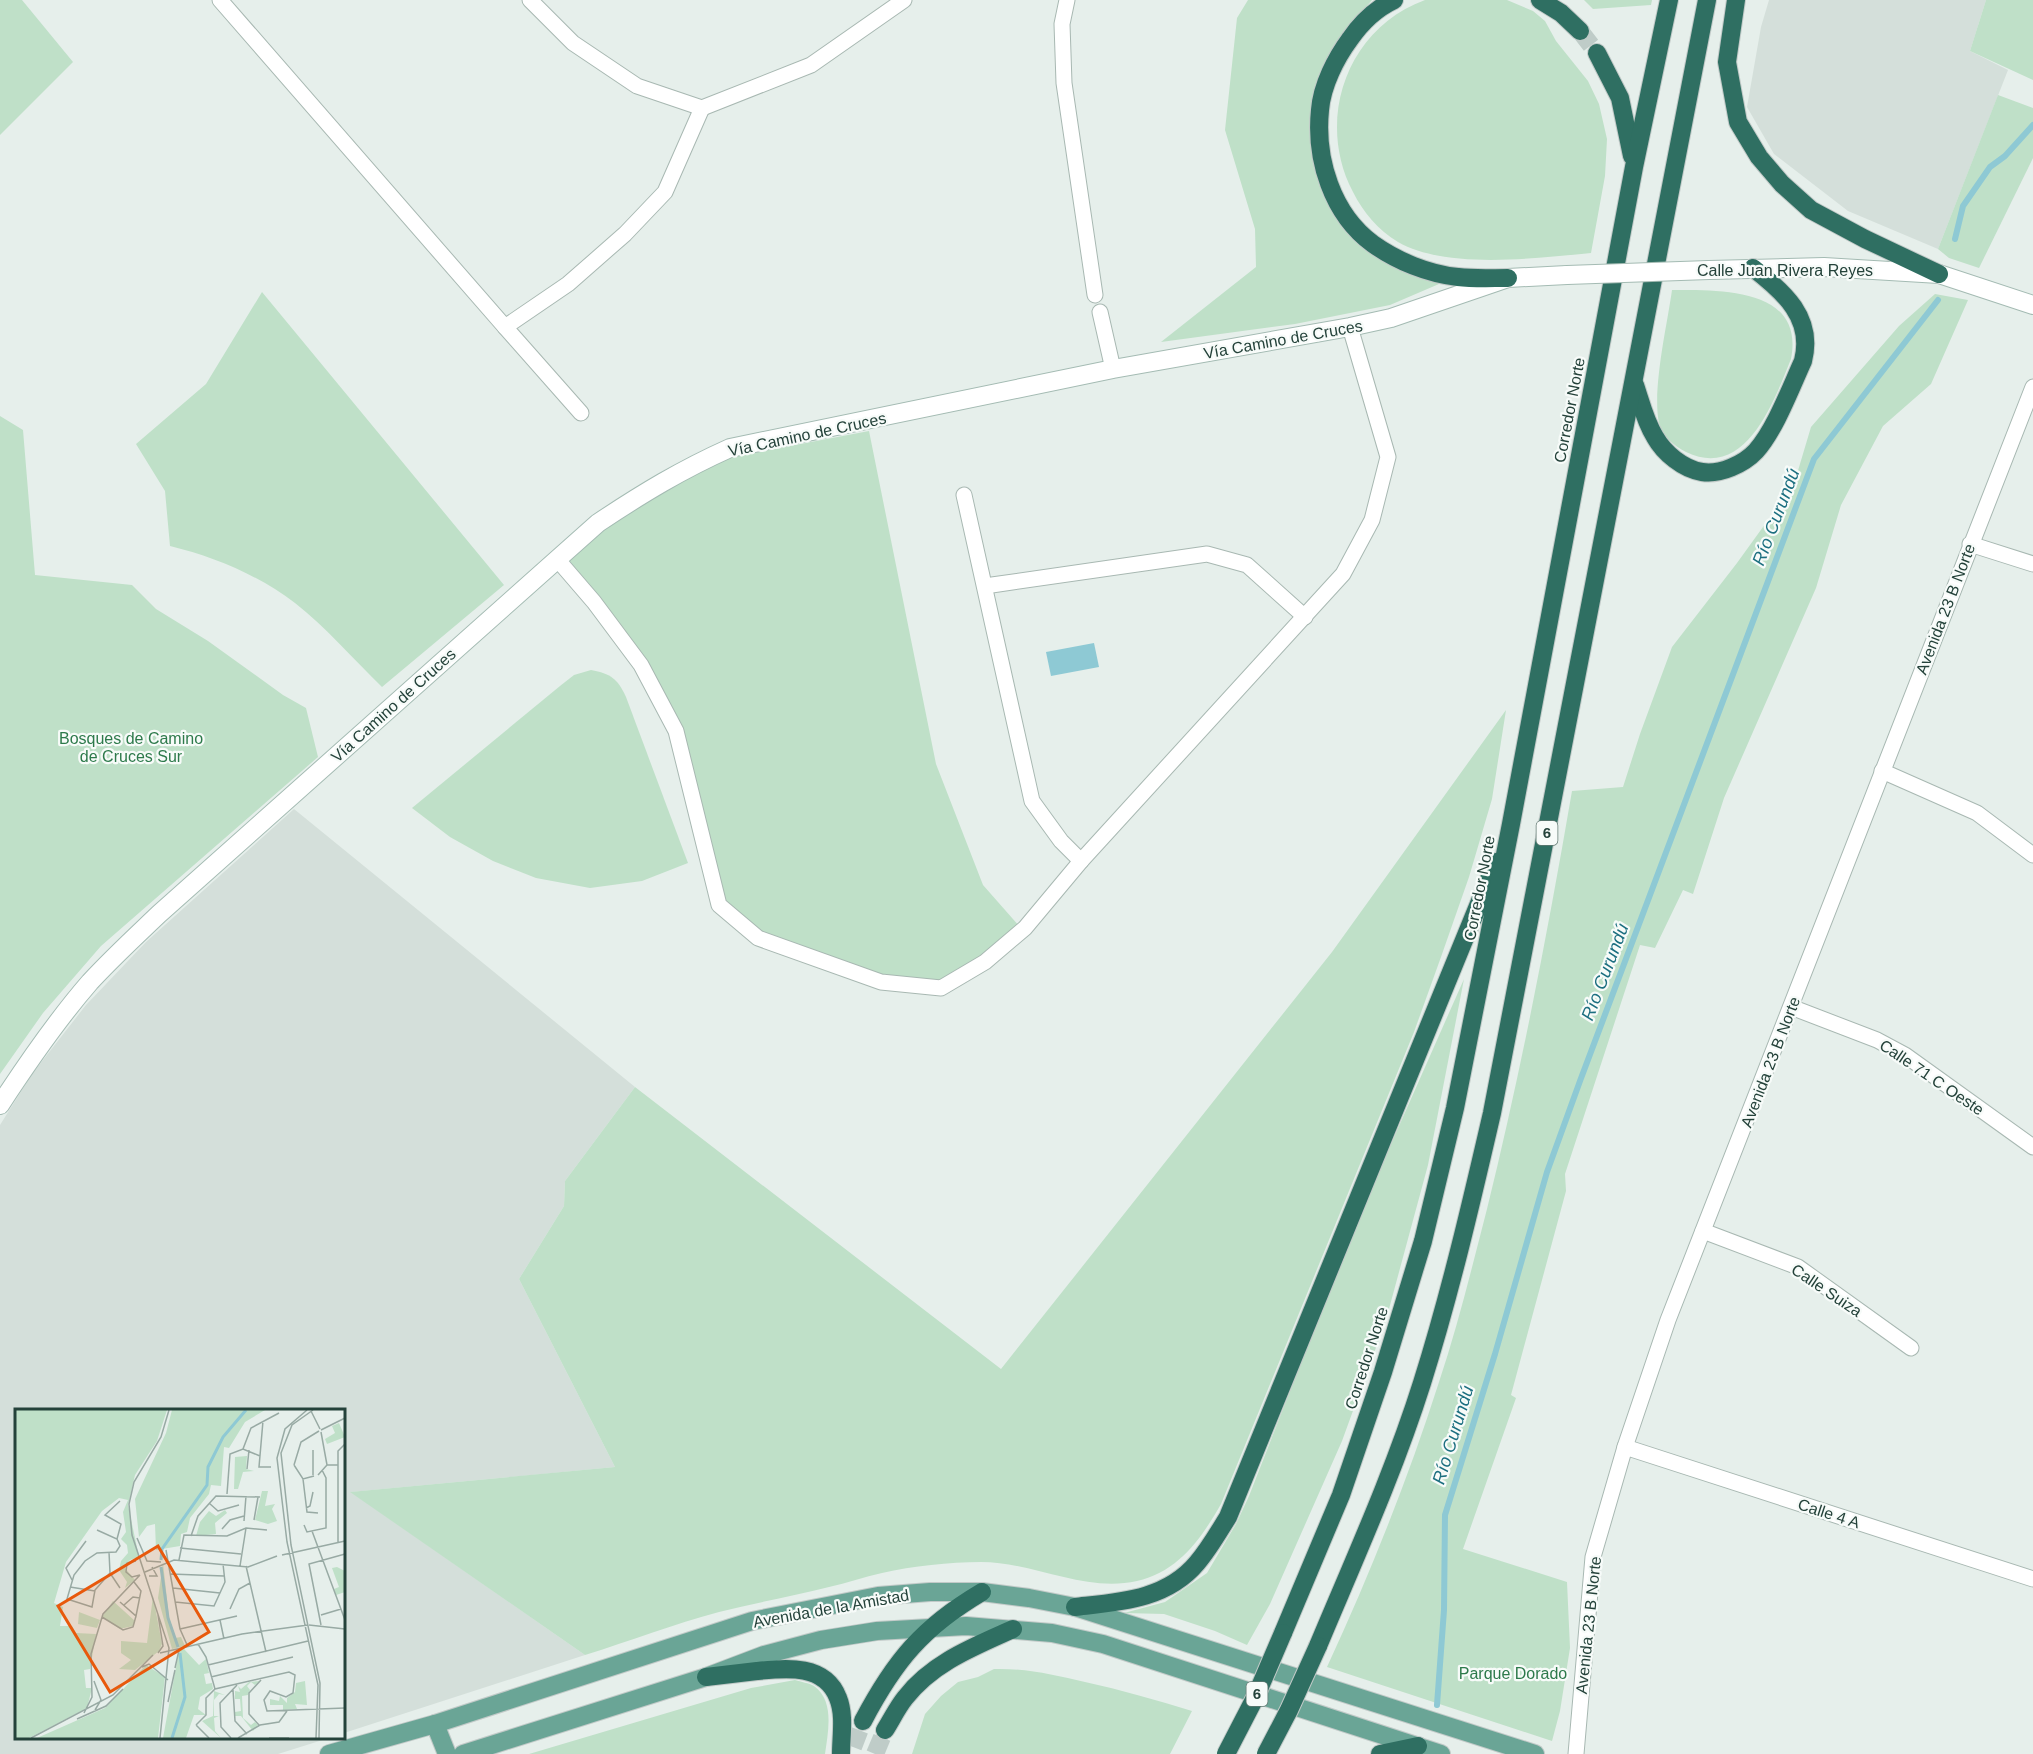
<svg xmlns="http://www.w3.org/2000/svg" width="2033" height="1754" viewBox="0 0 2033 1754" font-family="Helvetica,sans-serif">
<style>
.built{fill:#d4dfda}
.green{fill:#bfe0c8}
.water{fill:#8ec9d4}
.lines{fill:none;stroke-linecap:round;stroke-linejoin:round}
.stream{stroke:#8ec9d4;stroke-width:6}
.highway-tunnel{stroke:#bfccc8;stroke-width:18;stroke-dasharray:18 9;stroke-linecap:butt}
.street-casing{stroke:#a8b8b2;stroke-width:17}
.secondary-casing{stroke:#a4bbb3;stroke-width:20}
.primary-casing{stroke:#c2cac8;stroke-width:20}
.highway-casing{stroke:#c2cac8;stroke-width:20}
.street{stroke:#fff;stroke-width:15}
.secondary{stroke:#fff;stroke-width:18}
.primary{stroke:#6aa596;stroke-width:18}
.highway{stroke:#2f6f62;stroke-width:18}
.secondary-bridge-casing{stroke:#a4bbb3;stroke-width:20;stroke-linecap:butt}
.highway-bridge-casing{stroke:#c2cac8;stroke-width:20;stroke-linecap:butt}
.secondary-bridge{stroke:#fff;stroke-width:18}
.highway-bridge{stroke:#2f6f62;stroke-width:18}
.labels{text-anchor:middle;stroke-width:4.5;stroke-linejoin:round;paint-order:stroke}
.shield{fill:#f7fbf9;stroke:#637a73;stroke-width:1.5}
.shield-label{font-size:15px;font-weight:bold;fill:#24423a}
.street-label{font-size:16px;fill:#24423a;stroke:#f7fbf9}
.park-label{font-size:16px;fill:#2d7a4b;stroke:#f7fbf9}
.water-label{font-size:18px;font-style:italic;fill:#1c6f80;stroke:#f7fbf9}
.inset-river{fill:none;stroke:#8ec9d4;stroke-width:3}
.inset-road{fill:none;stroke:#98aaa4;stroke-width:1.5}
.view{fill:#e8590c;fill-opacity:0.15;stroke:#e8590c;stroke-width:3}
.inset-edge{fill:none;stroke:#24423a;stroke-width:3}
</style>
<rect width="100%" height="100%" fill="#e6efeb"/>
<g class="built">
<polygon points="1769,0 1986,0 1970,51 2008,70 1938,249 1848,211 1774,154 1747,107 1761,27"/>
<polygon points="294,809 635,1087 565,1181 564,1206 519,1279 615,1467 351,1492 585,1655 344,1733 344,1410 16,1410 16,1738 329,1738 278,1754 0,1754 0,1125 32,1074 86,1005 146,942"/>
</g>
<g class="green">
<polygon points="0,0 22,0 73,62 0,135"/>
<polygon points="1248,0 1372,0 1345,31 1311,138 1337,212 1446,281 1390,305 1295,324 1161,342 1256,267 1255,229 1225,130 1237,18"/>
<path d="M1425,0H1507L1533,11L1545,21L1556,41L1588,81L1599,104L1607,139L1605,176L1591,253C1537,258 1447,270 1398,242C1378,230 1363,212 1353,192C1315,120 1347,28 1425,0Z"/>
<polygon points="1584,0 1652,0 1651,5 1593,9"/>
<polygon points="1986,0 2033,0 2033,80 1970,51"/>
<polygon points="1998,95 2033,108 2033,158 1979,268 1949,258 1938,249"/>
<path d="M1672,290C1719,290 1805,287 1791,359C1774,401 1746,481 1686,452C1674,446 1662,436 1659,423C1652,389 1667,326 1672,290Z"/>
<path d="M262,292L504,585L382,687C354,660 326,627 295,603C258,575 215,557 170,546L165,491L136,444L206,384Z"/>
<path d="M1935,294L1968,300L1931,384L1883,426L1841,505L1816,588L1724,798L1693,894L1683,890L1655,948L1640,945L1565,1174L1566,1191L1511,1395L1516,1398L1463,1549L1567,1582L1570,1648L1560,1711L1552,1741L1327,1667C1370,1574 1408,1479 1439,1382C1458,1325 1472,1267 1487,1209C1521,1071 1548,931 1572,791L1623,787L1640,734L1672,647L1737,563L1794,484L1811,427L1899,326Z"/>
<polygon points="0,416 23,430 35,575 132,585 156,609 208,641 283,695 306,708 318,757 101,946 43,1013 0,1074"/>
<polygon points="869,431 936,764 983,885 1020,927 981,960 940,983 883,977 761,933 724,903 683,730 565,560 604,528 689,477 732,457"/>
<path d="M591,670C611,674 617,678 626,697L688,863L642,881L590,888L536,878L493,861L450,837L412,808L560,686L574,675Z"/>
<path d="M1506,710L1492,799L1469,877L1441,957L1414,1032L1221,1504C1201,1539 1178,1572 1137,1581C1085,1593 1033,1562 981,1562C949,1562 913,1566 882,1573C864,1577 847,1583 829,1587C793,1596 755,1603 719,1612C674,1624 630,1641 585,1655L350,1492L615,1467L519,1279L564,1206L565,1181L635,1087L1001,1369L1332,952Z"/>
<polygon points="1464,979 1428,1165 1386,1320 1342,1441 1270,1604 1247,1645 1215,1631 1164,1614 1124,1613 1165,1602 1207,1573 1236,1524 1249,1496 1353,1230"/>
<path d="M994,1669C1026,1668 1055,1675 1085,1682C1121,1690 1157,1700 1192,1711L1170,1754H912L925,1714L941,1696L958,1682L978,1677Z"/>
<path d="M795,1680C801,1682 809,1683 814,1686C835,1701 828,1732 825,1754H529L751,1688Z"/>
</g>
<polygon class="water" points="1094,643 1099,667 1051,676 1046,652"/>
<g class="lines">
<g class="stream">
<polyline points="1955,239 1963,206 1990,167 2005,156 2033,125"/>
<polyline points="1437,1705 1444,1610 1445,1515 1495,1354 1547,1172 1580,1081 1814,459 1938,300"/>
</g>
<g class="highway-tunnel">
<polyline points="1580,31 1597,53"/>
<polyline points="853,1747 863,1721"/>
<polyline points="875,1754 885,1730"/>
</g>
<defs>
<g id="street">
<polyline points="220,0 505,327 568,284 625,234 665,192 702,108"/>
<polyline points="530,0 573,43 637,86 702,108 811,65 904,0"/>
<polyline points="1067,0 1062,24 1064,83 1095,295"/>
<polyline points="1100,312 1113,369"/>
<polyline points="505,327 581,413"/>
<polyline points="964,495 1032,801 1061,841 1081,861 1343,574 1372,520 1388,457 1350,327"/>
<polyline points="1970,544 2033,564"/>
<polyline points="557,559 594,602 641,665 676,731 719,905 758,938 881,982 941,988 985,962 1025,928 1081,861"/>
<polyline points="985,586 1207,554 1247,565 1305,617"/>
<polyline points="1882,771 1977,813 2033,855"/>
<polyline points="1791,1007 1877,1040 1905,1055 2033,1147"/>
<polyline points="1703,1231 1798,1267 1911,1348"/>
<polyline points="1625,1447 2033,1579"/>
<polyline points="1576,1754 1593,1557 1625,1447 1668,1320 2033,387"/>
</g>
<g id="secondary">
<polyline points="1709,270 1824,267 1939,274 2033,305"/>
<path d="M0,1105C28,1062 57,1020 90,982C112,958 136,936 159,914L598,523C643,493 681,470 730,448L1113,369L1350,327L1391,318L1508,278L1567,275"/>
</g>
<g id="primary">
<polyline points="435,1724 447,1754"/>
<polyline points="329,1754 435,1724 752,1621 878,1596 930,1592 982,1592 1029,1598 1075,1607 1535,1754"/>
<polyline points="463,1754 706,1677 764,1655 821,1640 877,1631 966,1626 1052,1633 1103,1644 1441,1754"/>
</g>
<g id="highway">
<path d="M1394,0C1375,9 1361,23 1350,39C1336,58 1322,85 1320,110C1315,159 1332,214 1373,244C1397,261 1428,274 1458,277C1474,279 1491,278 1508,278"/>
<polyline points="1540,0 1561,13 1580,31"/>
<polyline points="1736,0 1727,62 1738,122 1759,157 1782,184 1811,210 1865,239 1939,274"/>
<polyline points="1597,53 1620,98 1632,156"/>
<path d="M1635,385C1641,403 1645,421 1655,437C1664,453 1683,469 1702,472C1720,475 1744,464 1756,451C1775,430 1791,387 1803,361C1814,318 1784,292 1753,268"/>
<path d="M1075,1607C1119,1602 1166,1600 1197,1563C1209,1549 1218,1533 1228,1517L1496,862"/>
<polyline points="1283,1633 1341,1495 1383,1372 1423,1241 1455,1108 1511,824 1634,167 1669,0"/>
<path d="M1318,1646C1354,1560 1394,1472 1422,1383C1450,1294 1471,1204 1492,1113L1707,0"/>
<path d="M706,1677C723,1675 740,1673 757,1671C787,1668 825,1664 838,1698C845,1715 841,1736 841,1754"/>
<path d="M863,1721C895,1660 923,1627 982,1592"/>
<path d="M885,1730C892,1719 897,1708 905,1698C932,1663 973,1647 1013,1629"/>
<polyline points="1380,1754 1418,1746"/>
</g>
</defs>
<use href="#street" class="street-casing"/>
<use href="#secondary" class="secondary-casing"/>
<use href="#primary" class="primary-casing"/>
<use href="#highway" class="highway-casing"/>
<use href="#street" class="street"/>
<use href="#secondary" class="secondary"/>
<use href="#primary" class="primary"/>
<use href="#highway" class="highway"/>
<defs>
<polyline id="secondary-bridge" points="1567,275 1709,270"/>
<g id="highway-bridge">
<polyline points="1226,1754 1256,1696 1283,1633"/>
<polyline points="1266,1754 1289,1710 1318,1646"/>
</g>
</defs>
<use href="#secondary-bridge" class="secondary-bridge-casing"/>
<use href="#highway-bridge" class="highway-bridge-casing"/>
<use href="#secondary-bridge" class="secondary-bridge"/>
<use href="#highway-bridge" class="highway-bridge"/>
</g>
<g class="labels">
<g class="shield">
<rect x="1536.5" y="821" width="21" height="24" rx="4.5"/>
<rect x="1246.5" y="1682" width="21" height="24" rx="4.5"/>
</g>
<g class="shield-label">
<text x="1547" y="838">6</text>
<text x="1257" y="1699">6</text>
</g>
<g class="street-label">
<text x="1785" y="276">Calle Juan Rivera Reyes</text>
<text transform="translate(1283 339) rotate(-10)" y="6">Vía Camino de Cruces</text>
<text transform="translate(1569 410) rotate(-79)" y="6">Corredor Norte</text>
<text transform="translate(807 434) rotate(-12)" y="6">Vía Camino de Cruces</text>
<text transform="translate(1945 609) rotate(-69)" y="6">Avenida 23 B Norte</text>
<text transform="translate(393 705) rotate(-42)" y="6">Vía Camino de Cruces</text>
<text transform="translate(1479 888) rotate(-79)" y="6">Corredor Norte</text>
<text transform="translate(1770 1062) rotate(-69)" y="6">Avenida 23 B Norte</text>
<text transform="translate(1932 1077) rotate(34)" y="6">Calle 71 C Oeste</text>
<text transform="translate(1827 1290) rotate(34)" y="6">Calle Suiza</text>
<text transform="translate(1366 1358) rotate(-72)" y="6">Corredor Norte</text>
<text transform="translate(1829 1513) rotate(18)" y="6">Calle 4 A</text>
<text transform="translate(831 1608) rotate(-10)" y="6">Avenida de la Amistad</text>
<text transform="translate(1588 1625) rotate(-84)" y="6">Avenida 23 B Norte</text>
</g>
<g class="park-label">
<text x="131" y="744">Bosques de Camino<tspan x="131" dy="18">de Cruces Sur</tspan></text>
<text x="1513" y="1679">Parque Dorado</text>
</g>
<g class="water-label">
<text transform="translate(1776 517) rotate(-69)" y="6">Río Curundú</text>
<text transform="translate(1605 972) rotate(-69)" y="6">Río Curundú</text>
<text transform="translate(1453 1435) rotate(-73)" y="6">Río Curundú</text>
</g>
</g>
<g transform="translate(15 1409)">
<rect width="330" height="330" fill="#e6efeb"/>
<path d="M0,1H152L142,32L120,66L113,96L124,148L115,151L110,159L120,171L110,179L112,173L104,161L106,152L113,144L112,136L106,130L111,123L108,103L113,91L104,89L87,102L51,153L39,194L48,198L45,217H57L61,224L81,225L75,260L69,261L71,279H77L72,299L14,329H0ZM157,1H250L230,13L214,39L209,38L206,77L196,76L194,85L175,109L172,123L166,125L165,137L141,141L140,115L132,117L124,128L120,90L151,24ZM324,14L330,28L312,35L310,30L320,24L317,17ZM232,47L231,60L239,62L228,63L223,80H219L220,48ZM247,82H253L250,97L260,95L257,100L262,112L253,115L240,111ZM210,101L212,104L200,114L201,125L181,127L185,113L194,102L201,107ZM148,154L154,208L160,229L166,228L170,237L157,240L143,189ZM322,158L330,162V183L321,186L319,180L324,178L317,159ZM138,187L147,235L144,242L120,261L104,260L116,251L106,244V232L132,234ZM98,192L120,212L118,217L105,220L87,208ZM64,203L85,211L82,219L63,215ZM169,240L184,256L191,250L194,264L189,265L191,275L197,274L198,280L185,288L183,300L191,306H179L171,329H148L164,242ZM131,256L150,268L143,329H22L90,299ZM245,272L240,276L236,273L232,277L235,281L233,286L227,287L228,309L236,316L240,313L243,316L238,322L226,307H220V303L226,302L225,290H220V282L225,283L223,277L226,280L234,273ZM290,272L292,296L280,295L282,300L268,301V296H255V290L264,292L265,287L272,294V289L280,283L281,274ZM199,282L210,286L204,285L199,291V307H204L199,309L200,322L206,329L187,312L198,307Z" fill="#bfe0c8"/>
<path class="inset-river" d="M146,151L147,140L192,76L193,58L208,28L231,1M146,158L153,209L163,238M157,329L170,288L165,244"/>
<path class="inset-road" d="M292,1L270,20L262,49L272,133L303,276L301,329M298,1L277,16L266,44L276,136L305,274L304,329M296,2L305,20M248,12L244,58H256M306,21L330,9M306,23L312,56M228,40L236,19L264,4M298,41V66M279,56L286,33L304,22M279,56L288,70L299,67M232,60L234,41M303,66L312,56H323M288,70L292,103L303,104M212,85L215,45L228,40L245,47M194,94L203,102L224,96M291,99L295,97L298,83M239,111L243,88M229,112L231,87M289,116L292,123L311,119V69L307,61M207,120L215,111L229,107M82,121L102,130L105,137L101,143L82,144L70,152L59,166L52,190L77,198L80,181L95,164L105,179M297,122L330,211M176,127L183,107L201,87L245,88M122,129L132,152L146,153M102,130L106,115L90,106L105,92M323,133V42L330,35M165,139L226,145M151,141L165,220L173,238M94,143L95,164M267,146L330,132M164,151L169,126L212,127L231,119L252,121M121,152L112,154L111,163L117,168L125,166M225,157L231,119M231,157L251,243M130,163L159,151L233,158L262,147M156,165L209,167M134,167H142L137,158M57,171L51,159L71,132M55,178L80,182M158,179L205,184M105,193L121,207L126,182L119,173M160,193L199,197L210,173L208,155M109,196L118,188L125,189M215,200L224,180L235,174M306,206L326,200M87,208L108,221L118,218L121,207M205,211L209,230M294,216L330,220M306,216L294,155L330,145M165,220L222,207M183,235L191,248L200,280M143,244L148,237L143,206M145,244L227,225L293,216M193,256L293,232M127,258L134,255L153,271M160,259L164,241M196,268L278,248M79,272L86,291L80,301M218,281L220,312L232,325M153,293L160,261M69,304L77,288L76,245L88,205L125,166M62,310L91,297L108,280M181,316L191,306V289L200,280L274,263L280,266L278,284L271,288L255,282L249,291L252,302L330,299M181,316L194,329M244,316L234,305V284L246,271M16,329L98,286L138,246M145,329L154,239L117,126L114,95L119,73L146,28L154,1M216,329L206,318L205,294L222,276M223,329L245,316L264,313L272,302M254,329H274"/>
<path class="view" d="M143,137L194,223L95,283L43,197Z"/>
<rect width="330" height="330" class="inset-edge"/>
</g>
</svg>
